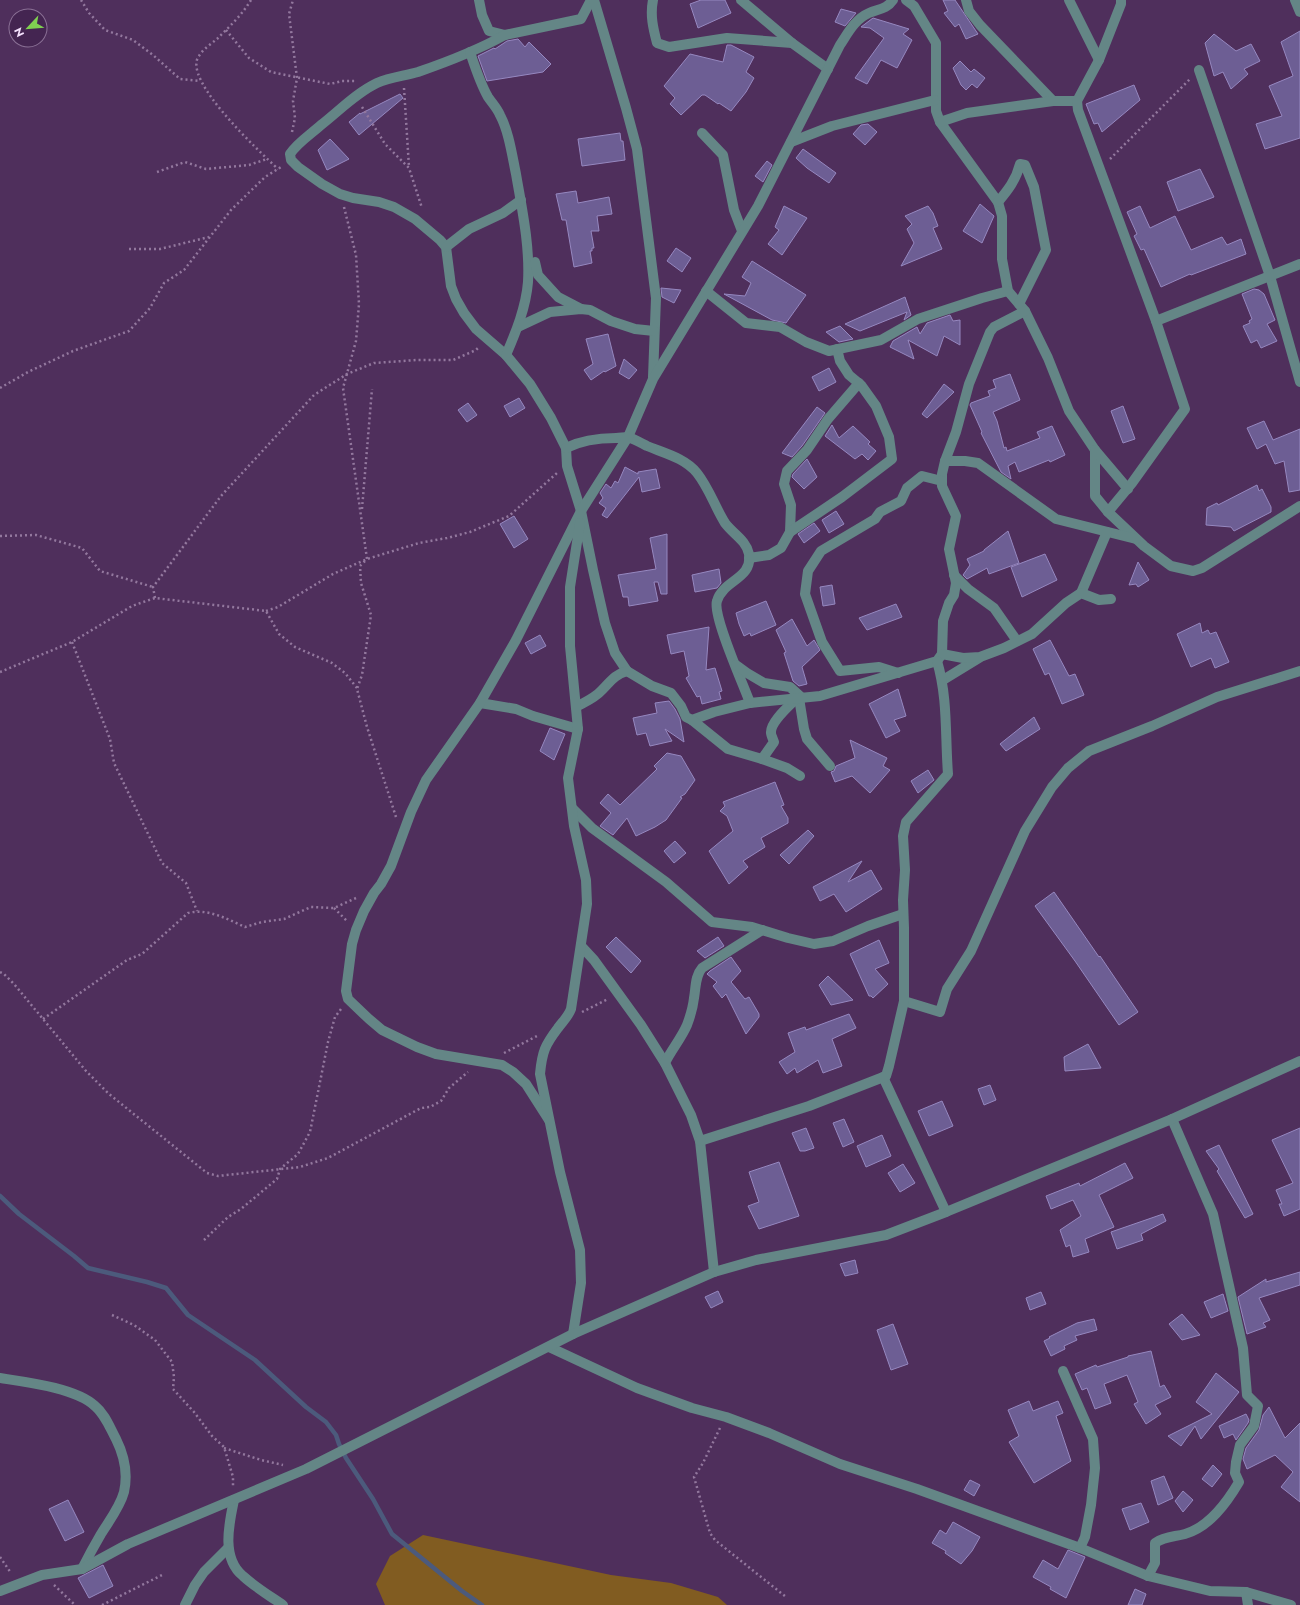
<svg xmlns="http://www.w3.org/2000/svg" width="1300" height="1605" viewBox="0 0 1300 1605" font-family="Jost,sans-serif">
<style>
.green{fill:#815c21}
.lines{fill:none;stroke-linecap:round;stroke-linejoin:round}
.stream{stroke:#4c5a7c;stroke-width:4.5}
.building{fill:#6d5e94;stroke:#9688c0}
.path{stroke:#93789e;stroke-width:2.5;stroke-dasharray:2 3;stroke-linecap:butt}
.minor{stroke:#648686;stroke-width:10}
</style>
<rect width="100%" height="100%" fill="#4f2f5c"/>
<polygon class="green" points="423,1535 611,1575 671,1583 718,1597 727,1605 385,1605 376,1584 390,1556"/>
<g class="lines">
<polyline class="stream" points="0,1196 19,1214 74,1256 88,1268 147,1282 166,1288 188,1315 255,1360 306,1407 326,1422 336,1435 339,1444 346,1458 373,1499 392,1534 462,1591 482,1605"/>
</g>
<g class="building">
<polygon points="701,0 725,0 731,13 698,28 690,4"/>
<polygon points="943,0 955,0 978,34 966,39 959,24 955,27 944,13 948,11"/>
<polygon points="841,9 856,13 845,26 835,22"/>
<polygon points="873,18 909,29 903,34 912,40 897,68 881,60 867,84 855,78 884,38 870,28 861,27"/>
<polygon points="1300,31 1300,138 1265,149 1256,124 1282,116 1269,86 1293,76 1281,42"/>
<polygon points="1214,34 1236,51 1251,44 1260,61 1244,69 1248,74 1231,89 1223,72 1214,76 1205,43"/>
<polygon points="518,39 525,47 529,42 551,64 543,72 487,81 478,56 494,48 495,49 507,41"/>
<polygon points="727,45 731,45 754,57 746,72 754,78 746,92 731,111 719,103 718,104 705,95 702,95 681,115 670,104 675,98 664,86 690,54 723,62"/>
<polygon points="960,61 971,72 974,69 985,78 977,88 972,84 966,90 961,85 953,68"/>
<polygon points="1134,85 1140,100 1102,132 1098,123 1094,124 1086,104"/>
<polygon points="400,94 403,98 359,135 349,122 360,113 360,114"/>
<polygon points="868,124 877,132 865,145 853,134 861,125"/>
<polygon points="620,133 621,141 623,141 625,160 582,166 578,139"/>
<polygon points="330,139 349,159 327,170 318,150"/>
<polygon points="803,149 836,173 829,183 807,168 796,158"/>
<polygon points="767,161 772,165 763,182 755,176"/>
<polygon points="1200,169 1214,197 1178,211 1167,182"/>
<polygon points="576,191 578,203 609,197 612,214 597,216 599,231 591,231 594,248 592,248 592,251 590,251 592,263 574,267 566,220 562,220 556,194"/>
<polygon points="980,204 994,216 982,243 963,231"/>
<polygon points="784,206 807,218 782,255 768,244 779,230 775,227"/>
<polygon points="928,206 933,213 938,226 933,228 942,249 901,266 914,243 907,229 912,224 905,216"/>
<polygon points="1140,206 1150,228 1175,216 1191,250 1222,237 1227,245 1241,239 1246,254 1191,275 1190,274 1161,287 1144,249 1141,250 1134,236 1137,234 1127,212"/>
<polygon points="676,248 691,258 682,272 667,261"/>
<polygon points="752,261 806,295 786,323 772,320 724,294 745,296 751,283 742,277"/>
<polygon points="661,288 681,290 674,303 662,297"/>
<polygon points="1254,289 1259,290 1264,294 1275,320 1267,324 1277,341 1261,348 1257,340 1251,343 1243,326 1250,323 1249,321 1252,319 1242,294"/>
<polygon points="905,297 911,315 904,320 907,312 860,331 845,324"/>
<polygon points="950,315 953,321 960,320 960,345 944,336 937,356 908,340 914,359 890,347 893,341 917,327 920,334 927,323"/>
<polygon points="840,326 853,339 839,342 826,332"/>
<polygon points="608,334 616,366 605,372 604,371 591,380 584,370 593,364 586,339"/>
<polygon points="624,359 637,370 629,379 619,373"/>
<polygon points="829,368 836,382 819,391 812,377"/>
<polygon points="1010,374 1020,400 993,412 997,421 1004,448 1006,447 1007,451 1040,438 1037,432 1052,426 1065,455 1050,462 1049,460 1019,472 1015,462 1008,466 1011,479 1001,472 981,433 982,432 970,405 971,403 990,396 988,391 996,388 993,380"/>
<polygon points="944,384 954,392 927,418 922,414"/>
<polygon points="519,398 525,408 510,417 504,406"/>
<polygon points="468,403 477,415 467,422 458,410"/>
<polygon points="1123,406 1135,439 1123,443 1111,411"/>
<polygon points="817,407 825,413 802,446 792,457 782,453"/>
<polygon points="1264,421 1273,440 1300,429 1300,490 1289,492 1284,461 1275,464 1266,444 1257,449 1247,428"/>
<polygon points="832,425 839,438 853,426 870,442 868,444 876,451 868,460 862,454 855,459 825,436"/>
<polygon points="807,459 817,477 804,489 792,477 793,474"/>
<polygon points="625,467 638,474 638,472 656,469 660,488 642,492 639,477 607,518 602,515 606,508 599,503 603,498 600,493 606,484 611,488 615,481 618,483"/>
<polygon points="1257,485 1259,491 1262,489 1271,507 1271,512 1234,531 1231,527 1206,525 1207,508 1217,503 1218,505"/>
<polygon points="836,511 844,524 829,533 822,520"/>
<polygon points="514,516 528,539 514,548 500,524"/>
<polygon points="814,523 820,531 804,543 798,534"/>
<polygon points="1008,531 1019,563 989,574 987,568 967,579 963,575 970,565 967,559 984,551 984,550"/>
<polygon points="667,534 667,594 661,594 658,582 654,582 658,601 629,606 628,597 623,597 618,575 656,569 650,538"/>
<polygon points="1045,554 1057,580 1022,597 1011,567"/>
<polygon points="1138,562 1149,580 1138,587 1136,584 1129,585"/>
<polygon points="719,569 721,583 717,588 695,592 692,575"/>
<polygon points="832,585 835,604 823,606 820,587"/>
<polygon points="766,601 776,625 751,636 750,633 744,636 739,624 736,613"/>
<polygon points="896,604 902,617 867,630 859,618"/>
<polygon points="792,619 807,646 814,640 820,650 802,667 807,684 799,686 793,681 784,653 786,652 776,630"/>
<polygon points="1200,623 1202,633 1208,630 1210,634 1216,632 1229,662 1215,668 1211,658 1191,667 1177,634"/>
<polygon points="709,627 706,670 715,668 722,691 719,692 721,699 702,704 700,696 697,697 686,678 689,676 684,651 671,654 667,635"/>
<polygon points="540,635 546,646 531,654 525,643"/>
<polygon points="1050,640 1069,676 1075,674 1084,695 1062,704 1049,673 1045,675 1033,649"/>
<polygon points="898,689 906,716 894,720 900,731 886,738 869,704"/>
<polygon points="669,701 675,709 680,719 684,742 665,729 672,741 650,746 646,733 637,735 633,718 657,713 655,703"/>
<polygon points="1034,717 1040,729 1006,751 1000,744"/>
<polygon points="550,728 565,734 554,760 540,751"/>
<polygon points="850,740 887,758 883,766 890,770 870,793 852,776 835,782 831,772 834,771 836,766 855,758"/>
<polygon points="667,753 681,756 695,780 685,794 680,797 682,798 666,820 655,827 636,836 627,818 613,835 600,826 611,813 600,803 608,794 620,805 657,769 654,766"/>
<polygon points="928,770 934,780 918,793 911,781"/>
<polygon points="775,782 784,805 781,806 788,818 788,823 761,838 765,847 743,861 748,867 729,884 709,851 733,831 727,816 720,811 725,806 723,802"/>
<polygon points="808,830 814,836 789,864 780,855"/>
<polygon points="675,841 686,853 674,863 664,851"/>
<polygon points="862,861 848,882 871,870 882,889 846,912 834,894 820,901 813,887"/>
<polygon points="1054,892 1099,957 1100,956 1138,1012 1119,1025 1075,961 1035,906"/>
<polygon points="616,937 641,961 631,973 606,947"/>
<polygon points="718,937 724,946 705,958 697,951"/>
<polygon points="879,940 889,963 875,969 888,984 873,998 871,996 869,996 850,954"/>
<polygon points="731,957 741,971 731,982 745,999 749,997 759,1014 759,1017 746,1034 726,994 722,998 713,986 717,982 707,974 710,971"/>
<polygon points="828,976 853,1000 831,1005 819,985"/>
<polygon points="849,1014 856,1028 832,1039 842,1066 823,1073 818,1060 797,1073 795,1068 787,1074 779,1062 795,1052 788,1033 805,1027 806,1030"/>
<polygon points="1088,1044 1101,1068 1065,1071 1064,1057"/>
<polygon points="990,1085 996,1100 984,1105 978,1089"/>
<polygon points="942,1101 953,1126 929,1136 918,1111"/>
<polygon points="844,1119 854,1142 843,1147 833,1123"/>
<polygon points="806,1128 814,1148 805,1151 800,1151 792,1133"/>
<polygon points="1300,1128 1300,1209 1284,1216 1279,1204 1282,1204 1276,1190 1293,1183 1272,1140"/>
<polygon points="882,1135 891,1156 866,1167 857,1146"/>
<polygon points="1219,1145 1253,1214 1245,1218 1217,1171 1219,1169 1206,1151"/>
<polygon points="779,1162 799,1216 759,1229 748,1206 759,1202 749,1172"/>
<polygon points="1125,1163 1133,1178 1099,1195 1114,1227 1085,1239 1089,1252 1073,1257 1070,1245 1066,1247 1060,1230 1081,1216 1073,1200 1051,1209 1046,1196 1079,1183 1080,1186"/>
<polygon points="903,1164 915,1183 900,1192 888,1173"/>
<polygon points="1163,1214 1166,1221 1141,1234 1143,1240 1117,1249 1111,1232"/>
<polygon points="855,1260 858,1273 845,1276 840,1264"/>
<polygon points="1300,1272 1300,1285 1259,1298 1270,1320 1263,1323 1266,1327 1247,1334 1238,1297 1266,1279 1266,1282"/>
<polygon points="718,1291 723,1302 711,1308 705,1297"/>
<polygon points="1041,1292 1046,1304 1030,1310 1026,1298"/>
<polygon points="1223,1294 1228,1311 1211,1318 1204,1302"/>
<polygon points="1182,1314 1200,1335 1182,1340 1169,1324"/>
<polygon points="1094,1319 1097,1330 1075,1336 1077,1340 1064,1346 1065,1349 1051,1356 1044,1341 1050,1338 1049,1337 1077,1323"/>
<polygon points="893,1324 908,1364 891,1370 877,1330"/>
<polygon points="1151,1351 1160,1387 1164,1385 1171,1397 1155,1405 1161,1414 1146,1424 1134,1404 1138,1402 1127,1375 1104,1384 1111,1403 1095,1409 1087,1388 1082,1390 1075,1374 1096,1365 1097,1367 1128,1357 1128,1356"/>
<polygon points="1216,1373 1239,1392 1201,1439 1195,1426 1181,1446 1168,1436 1212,1414 1196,1402"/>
<polygon points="1029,1401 1033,1411 1058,1401 1063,1413 1056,1416 1071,1461 1034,1483 1009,1442 1019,1436 1008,1410"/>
<polygon points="1269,1407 1285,1438 1300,1423 1300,1502 1281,1487 1293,1472 1275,1455 1247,1469 1243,1459 1246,1448 1259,1430 1263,1415"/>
<polygon points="1246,1414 1249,1420 1248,1423 1236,1440 1233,1434 1224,1438 1219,1426"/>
<polygon points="1213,1465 1222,1474 1212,1487 1202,1479"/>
<polygon points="1164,1476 1173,1498 1158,1505 1151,1481"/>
<polygon points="970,1480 980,1485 974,1496 964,1490"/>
<polygon points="1183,1491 1193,1500 1183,1512 1175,1501"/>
<polygon points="68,1500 84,1532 65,1541 49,1509"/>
<polygon points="1141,1503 1149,1522 1130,1530 1122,1509"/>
<polygon points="953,1522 980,1537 972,1551 961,1564 945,1553 946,1551 932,1543 940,1530 946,1534"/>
<polygon points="1068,1550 1085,1557 1066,1598 1050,1589 1051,1587 1033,1577 1043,1560 1058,1569"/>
<polygon points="103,1565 113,1586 89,1598 78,1578"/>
<polygon points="1135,1589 1146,1594 1142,1605 1128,1605"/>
</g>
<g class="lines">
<g class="path">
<polyline points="81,0 89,13 105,30 133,40 153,55 180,79 200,81"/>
<path d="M251,0C242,15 229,27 217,39C211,44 203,49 199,56C181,79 260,152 278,169"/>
<polyline points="226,30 249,58 271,72 330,84 342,81 355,81"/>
<polyline points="404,88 409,167"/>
<polyline points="362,107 385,144 409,168 422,208"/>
<polyline points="292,132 295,118 293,101 297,78 289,14 293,0"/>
<polyline points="1110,159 1190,79"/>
<polyline points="157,172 185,162 206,169 249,165 267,159"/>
<polyline points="344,207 356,255 359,304 356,341 343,388 367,559 360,566 361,583 371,615 362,675 357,689 367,727 396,817"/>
<polyline points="129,249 160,249 209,237"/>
<polyline points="0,388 28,372 73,351 129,331 150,308 164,283 184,270 231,210 265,177 281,167"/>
<polyline points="362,509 372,389"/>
<polyline points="0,536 36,535 82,548 100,571 153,587"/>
<polyline points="155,598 153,587 221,496 314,395 347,374 374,363 417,360 453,360 476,350 479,347"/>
<polyline points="266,611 278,607 333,574 367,559 419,543 447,538 470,532 509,516 557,473"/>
<polyline points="72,642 110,739 114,763 162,863 186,883 197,911"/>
<polyline points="0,672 72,642 132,606 155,598 266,611 279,634 295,647 332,663 345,673 357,688"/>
<polyline points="334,908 347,921"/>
<polyline points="0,972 4,974 14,984 86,1071 109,1094 207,1173 218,1176 300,1167 328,1158 421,1108 430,1107 441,1101 449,1088 468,1072"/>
<polyline points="582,1012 608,999"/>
<path d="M43,1019L127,960L142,954L188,913C208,908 227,919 245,927L262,922L284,919L311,907L334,908L356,898"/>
<polyline points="504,1053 537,1036"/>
<polyline points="204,1240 228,1217 241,1209 277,1179 280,1169 298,1154 310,1132 328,1042 335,1017 341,1009"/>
<polyline points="112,1315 134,1325 155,1340 172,1362 174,1377 173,1389 194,1412 212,1436 224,1447 233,1477 233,1486"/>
<polyline points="720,1428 703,1463 694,1477 710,1533 715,1540 786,1597"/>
<polyline points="224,1448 261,1460 283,1465"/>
<polyline points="0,1557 11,1573"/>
<polyline points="54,1585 75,1605"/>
<polyline points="102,1605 164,1574"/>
</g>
<g class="minor">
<polyline points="479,0 482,15 489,31 505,35"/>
<path d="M591,0L581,19L505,35C478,50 447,62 418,72C404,76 390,77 377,83C356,93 339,111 321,125C311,134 297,143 290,154L291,160L298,167L322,184L340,194L353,198L379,202L394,207L415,219L440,240L446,247L451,286L456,299L464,313L476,329L506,355L530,384L551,418L566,448L567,466L581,511L593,570L605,623L615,653L627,671"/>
<polyline points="594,0 626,108 637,149 656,298 653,377"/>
<path d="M653,0C650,15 653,28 657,43L669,47L727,38L792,43"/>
<polyline points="741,0 792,43 828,69"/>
<polyline points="906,0 914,6 936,43 936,111 940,122 998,202 1002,216 1002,259 1008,291 1025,311 1048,358 1069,411 1095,450 1095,496 1108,512 1144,546 1171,566 1193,571 1202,568 1300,506"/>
<polyline points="966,0 969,11 980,25 1053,101"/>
<polyline points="1069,0 1099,60"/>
<polyline points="1295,0 1300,12"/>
<path d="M470,52C475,67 480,83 488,97C492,103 497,108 500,115C509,132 512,155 516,174C522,209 530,246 528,282C526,307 516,332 506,355"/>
<polyline points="1199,70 1270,276 1300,382"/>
<polyline points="940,122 967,113 1053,101 1077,101"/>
<polyline points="702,133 723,155 734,210 742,231"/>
<polyline points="791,142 832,126 935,100"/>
<path d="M998,202C1008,190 1016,180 1020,164L1025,165L1034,187L1046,250L1019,304"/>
<polyline points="446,247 469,229 503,213 521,200"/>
<polyline points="535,262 538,275 558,297 581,309"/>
<polyline points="706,291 746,323 780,327 806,342 829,351 881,340 918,319 982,298 1008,291"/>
<polyline points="1156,321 1300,264"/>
<polyline points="518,327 550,312 581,309 590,310 611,321 635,329 654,331"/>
<path d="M566,448C582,440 598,438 616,438C620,438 624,437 628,437C634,439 641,443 647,446C664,453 685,458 697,473C709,488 715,507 725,523C733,534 746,540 749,554C753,579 723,580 717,601C712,615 744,686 750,703"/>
<polyline points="1095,450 1128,489"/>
<polyline points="945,461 965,461 978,463 1056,519 1136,539"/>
<polyline points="1108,512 1132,483 1185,409 1156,321 1078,110 1077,101 1099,60 1121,4 1121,0"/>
<polyline points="790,532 791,505 784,484 787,471 807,450 828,419 859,383"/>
<polyline points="749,558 769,555 781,548 790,532 842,497 892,459 889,437 876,406 861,385 849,375 840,361 837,349"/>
<polyline points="954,575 968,589 994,608 1017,641"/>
<polyline points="1081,593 1107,532"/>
<polyline points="942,654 943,621 949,603 954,595 956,583 949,549 956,516 942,486 942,474 945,461 956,432 969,384 990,332 994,327 1025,311"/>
<polyline points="736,665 747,673 764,683 790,687 802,698"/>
<polyline points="898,673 879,667 840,671 822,642 805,594 808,571 821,551 875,519 880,512 901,501 907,488 922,476 942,481"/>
<polyline points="943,680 979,658"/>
<polyline points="799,698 804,729 807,739 830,766"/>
<path d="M796,699C789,706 770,722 771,733C771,735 773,739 774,742L762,759L787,768L800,776"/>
<polyline points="480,703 516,709 533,716 578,729"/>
<path d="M576,707C585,702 595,698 602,690C611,681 614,675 627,671L652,686L671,693L681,706L686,717L692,720L714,712L750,703L820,696L937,661L942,654L963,658L980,657L1004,648L1032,634L1066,603L1081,593L1099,600L1111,599"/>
<polyline points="692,720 728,749 762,759"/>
<polyline points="573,809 592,828 666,882 712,922 752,927 788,938 814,944 833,941 868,926 903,914"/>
<polyline points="581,946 594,960 641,1025 665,1063 691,1115 700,1141 714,1272"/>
<polyline points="904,1001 940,1012 947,989 971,951 1025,831 1052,787 1068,768 1089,751 1152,726 1217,697 1300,671"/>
<path d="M665,1063C671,1050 681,1039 687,1025C690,1017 693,1007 694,998C696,987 695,976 702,968L762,930"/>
<polyline points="883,1077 946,1212"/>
<path d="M549,1120L526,1084L513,1072L502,1065L436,1054L417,1047L382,1030L369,1019L348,999L346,991L352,944L356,930L364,911L374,893L381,884L391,866L411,812L426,780L480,703L516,640L581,511L628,437L653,379L758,206L840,45C848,33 855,19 869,13C878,9 887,9 893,0"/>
<path d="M700,1141L809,1106L886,1076L889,1066L904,1001V928L903,900L905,870L903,836L906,822L948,774C945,735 948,698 937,661"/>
<path d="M573,1334L581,1283L580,1250L560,1172L540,1074C542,1052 545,1045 558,1028C563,1021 568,1017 571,1009L587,904L586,880L574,826L568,778L578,729L570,646V587L580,523"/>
<polyline points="549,1347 637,1388 692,1408 726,1417 769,1433 840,1464 917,1489 1080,1548 1148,1576 1210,1591 1246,1592 1291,1605"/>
<polyline points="1063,1371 1093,1439 1095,1468 1091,1505 1085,1537 1080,1548"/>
<path d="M0,1378C26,1382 76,1388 95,1406C105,1414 110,1428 116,1439C124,1455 128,1474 124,1492C120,1507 109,1521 101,1534C94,1546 88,1557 82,1569"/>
<path d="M234,1500C229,1524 221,1558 243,1576C255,1587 270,1596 283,1605"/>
<path d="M1148,1576L1155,1563V1543C1165,1536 1174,1537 1185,1534C1209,1527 1226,1504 1239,1482L1235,1473L1236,1462L1240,1445L1254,1426L1258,1406L1247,1395L1243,1348L1213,1214L1172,1119"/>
<polyline points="0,1591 42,1575 82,1569 128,1544 306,1469 573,1334 714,1272 756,1260 886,1235 946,1212 1172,1119 1300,1061"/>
<polyline points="1246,1592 1248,1605"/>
<polyline points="185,1605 195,1585 204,1572 228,1548"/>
</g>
</g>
<g transform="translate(28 28) rotate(244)"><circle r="19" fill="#442551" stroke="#8b7196"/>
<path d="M0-3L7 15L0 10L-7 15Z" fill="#80d051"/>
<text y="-6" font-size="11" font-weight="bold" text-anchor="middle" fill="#f5e2fe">N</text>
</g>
</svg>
